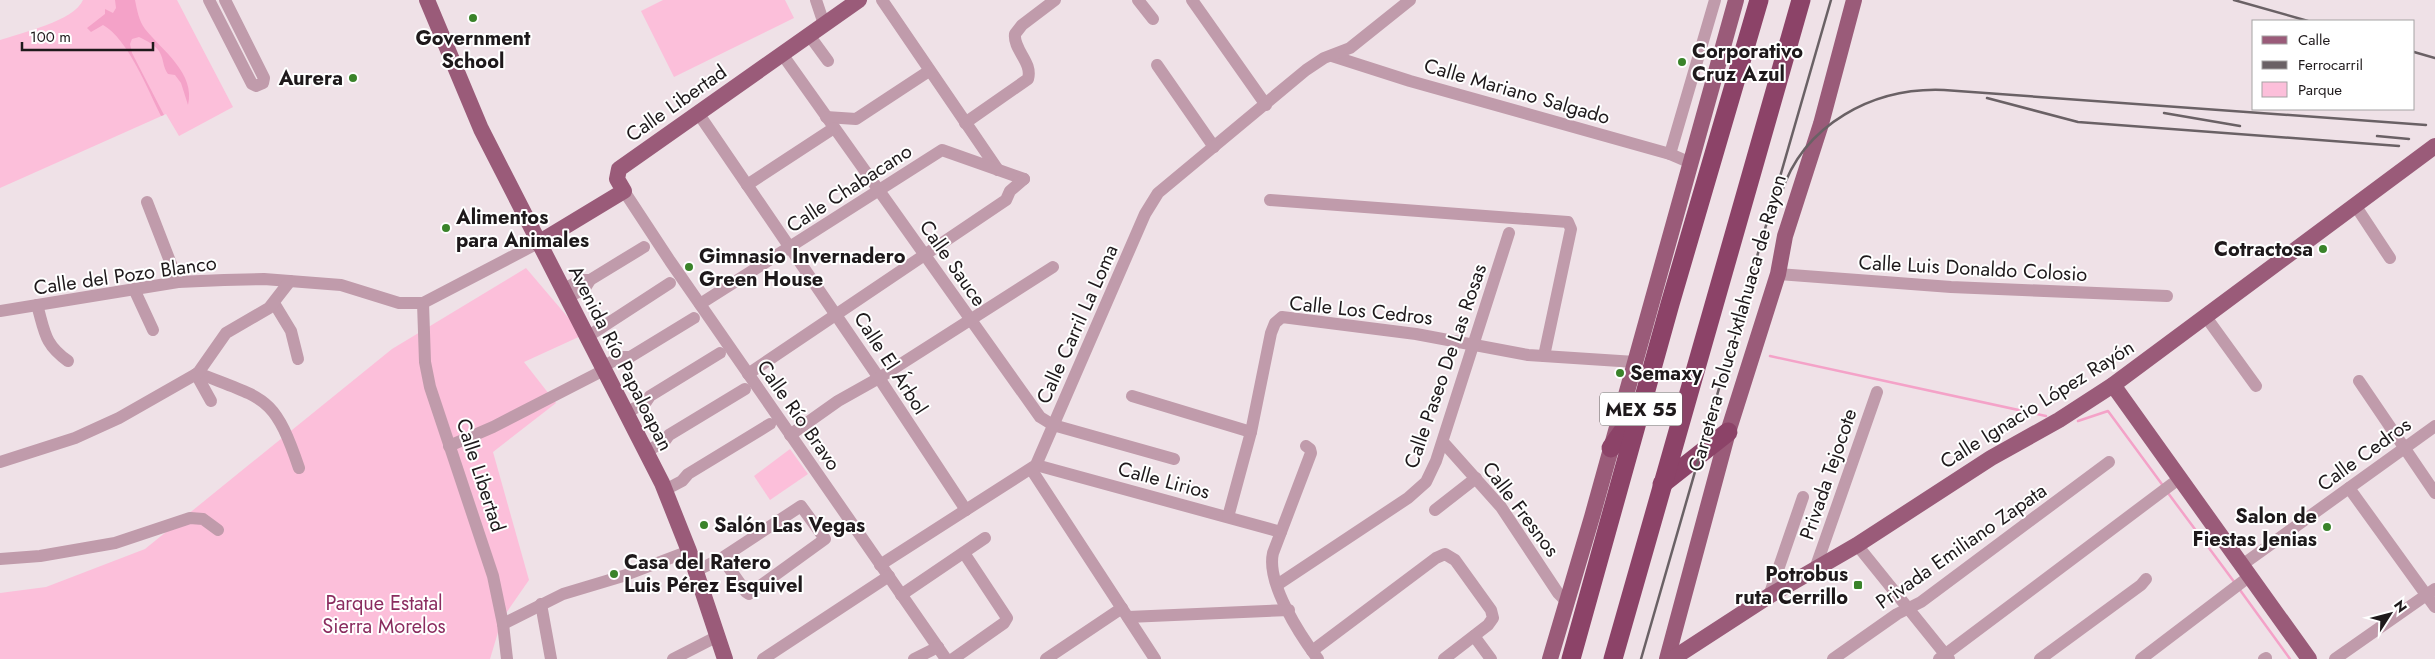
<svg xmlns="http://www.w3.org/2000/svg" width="2435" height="659" viewBox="0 0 2435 659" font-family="Jost,sans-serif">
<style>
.green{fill:#fcbfda}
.water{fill:#f4a2c8}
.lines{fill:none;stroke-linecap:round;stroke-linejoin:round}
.stream{stroke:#f4a2c8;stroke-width:2.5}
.minor{stroke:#c09bab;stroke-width:12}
.major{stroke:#9a5b79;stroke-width:16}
.highway{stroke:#8c4368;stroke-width:19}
.rail{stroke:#6a6165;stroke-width:2.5}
.poi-dot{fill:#3a832a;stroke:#fff;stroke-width:2}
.labels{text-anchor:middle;stroke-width:4;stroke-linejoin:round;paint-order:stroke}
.shield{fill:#fff;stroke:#625e5f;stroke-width:1}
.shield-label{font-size:19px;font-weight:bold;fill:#1e191b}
.poi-label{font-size:20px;font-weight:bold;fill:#1e191b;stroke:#fff;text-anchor:start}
.street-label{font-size:20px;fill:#1e191b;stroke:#fff}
.park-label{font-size:20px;fill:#8a2c5f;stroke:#fff}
</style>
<rect width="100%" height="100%" fill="#efe1e7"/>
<g class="green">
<path d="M83,0H177L233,107L179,136L166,114L0,188V40C21,33 74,21 83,0Z"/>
<polygon points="663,0 785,0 794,18 674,77 641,11"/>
<polygon points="526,268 583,335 524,362 556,403 493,452 529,580 502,619 490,659 0,659 0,593 46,587 145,549 392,349"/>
<polygon points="790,449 808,474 770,500 754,476"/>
</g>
<path class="water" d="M115,0H135C137,10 139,21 145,29C162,50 196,74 188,105L181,83L175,75L168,74C163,67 164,62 161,55C158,46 147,41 139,37L132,39L130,44L132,53L164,115L161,116C148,90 128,39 103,25L91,32L87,28L105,14V9L113,13L116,8Z"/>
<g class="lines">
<g class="stream">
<polyline points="1770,356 2046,416"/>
<polyline points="2078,421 2108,411 2164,487"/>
<polyline points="2168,493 2235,583"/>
<polyline points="2240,590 2290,659"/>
</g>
<g class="minor">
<polyline points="209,0 252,84 256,86 263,83 264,78 225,0"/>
<polyline points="816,0 824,24"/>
<polyline points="882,0 998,170"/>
<polyline points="1138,0 1153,19"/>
<polyline points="1192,0 1266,105"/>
<polyline points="809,35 828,61"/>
<polyline points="782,54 1040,417 1053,425 1174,459"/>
<polyline points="1332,56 1410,81 1670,154 1691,163"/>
<polyline points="1157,65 1214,147"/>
<polyline points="698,113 879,378 966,510"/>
<polyline points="826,117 856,119 929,71"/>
<path d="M965,123L1028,79C1033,62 1013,50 1015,34L1022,25L1055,0"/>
<polyline points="1670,154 1715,0"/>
<polyline points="747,185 834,128"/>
<polyline points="624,191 670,261 946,659"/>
<polyline points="1270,200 1568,222 1571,229 1544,356"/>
<polyline points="147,202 178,282"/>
<polyline points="2355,205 2390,258"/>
<polyline points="1778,274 1951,287 2167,296"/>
<polyline points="134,289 153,330"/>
<polyline points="562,290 581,280 590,280"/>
<polyline points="567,298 585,288 590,280 644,247"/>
<polyline points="274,303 291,331 298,359"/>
<polyline points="423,303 425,362 430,387 493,576 503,624 507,659"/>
<polyline points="700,304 942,150 1024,179"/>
<path d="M37,305C45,332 44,344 68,361"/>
<polyline points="0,311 178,282 224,280 264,279 341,285 399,303 423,303 538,243"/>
<polyline points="2206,317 2256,386"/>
<polyline points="587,337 670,283"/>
<polyline points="602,367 621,357 630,357 694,318"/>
<path d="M198,373C266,400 274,395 299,468"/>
<polyline points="196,374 211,401"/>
<polyline points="748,374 1006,200 1010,191 1024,179"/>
<polyline points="2359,381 2435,493"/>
<polyline points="1132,396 1251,432"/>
<polyline points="626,413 646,402 650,396 720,353"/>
<polyline points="790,435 838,401 879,378 1053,267"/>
<polyline points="1443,442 1501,507 1558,593 1567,602"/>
<polyline points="449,446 493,427 604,370"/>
<path d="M1306,446L1310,449L1311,453L1273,553C1266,583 1300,635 1318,659"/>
<polyline points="647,451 664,442 669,435 745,389"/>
<polyline points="0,462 75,438 119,418 198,373 226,333 269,308 290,281"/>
<polyline points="1036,465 1281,532"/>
<polyline points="1031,469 1155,659"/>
<polyline points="2349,488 2435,607"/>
<polyline points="665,490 682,481 688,474 770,424"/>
<polyline points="1435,510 1476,478"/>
<polyline points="1228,517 1251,432 1271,333 1275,323 1282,317 1416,334 1528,355 1635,362"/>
<polyline points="1857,545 1949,659"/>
<polyline points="0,559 40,556 115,543 190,518 203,519 218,530"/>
<polyline points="880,565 1036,465 1145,214 1158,193 1306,70 1324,58 1350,48 1410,0"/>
<polyline points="2242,565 2435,426"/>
<polyline points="1815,569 1877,392"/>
<polyline points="696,571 722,558 801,506 825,539 749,594 746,592 722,558"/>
<polyline points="1277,585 1408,498 1426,482 1436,461 1509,233"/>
<polyline points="901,595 985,538"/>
<polyline points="1769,596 1803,497"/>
<polyline points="541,604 551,659"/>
<polyline points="1128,617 1289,610"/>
<polyline points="503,624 563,594 623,576 689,551"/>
<polyline points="1474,636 1491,659"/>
<polyline points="1312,651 1436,558 1445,554 1455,560 1491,610 1493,618 1488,625 1444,659"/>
<polyline points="673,659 718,636"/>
<polyline points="763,659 889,576"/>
<polyline points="914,659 938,647"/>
<polyline points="953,659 1004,623 1007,618 964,553"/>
<polyline points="1046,659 1122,608"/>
<polyline points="1833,659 1897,614 1921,602 2109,462"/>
<polyline points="1939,659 2180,478"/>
<polyline points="2040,659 2141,585 2146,579"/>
<polyline points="2141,659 2250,576"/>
<polyline points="2264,659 2266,658"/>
<polyline points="2335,659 2435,589"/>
</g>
<g class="major">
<polyline points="427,0 481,129 662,483 689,551 725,659"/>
<polyline points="538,243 624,191 617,179 619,169 859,0"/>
<polyline points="2113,385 2309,659"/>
<polyline points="1550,659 1592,517 1736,0"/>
<polyline points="1667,659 1728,432 1778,274 1785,236 1821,124 1854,0"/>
<polyline points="1672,659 1769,596 1857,545 1991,458 2059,420 2113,385 2435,146"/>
</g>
<g class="highway">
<polyline points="1611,448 1635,414"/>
<polyline points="1662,484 1728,432"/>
<polyline points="1571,659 1670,304 1759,0"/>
<polyline points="1613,659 1801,0"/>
</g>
<g class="rail">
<polyline points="2234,0 2308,21"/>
<polyline points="2414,52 2435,58"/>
<polyline points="1987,98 2078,122 2399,146"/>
<polyline points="2164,113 2240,126"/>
<polyline points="2377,136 2409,139"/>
<path d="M1781,194C1803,124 1874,87 1944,90L2426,125"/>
<polyline points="1641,659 1831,0"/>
</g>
</g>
<g class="poi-dot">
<circle cx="473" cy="18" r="5"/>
<circle cx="1682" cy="62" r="5"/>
<circle cx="353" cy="78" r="5"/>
<circle cx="446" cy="228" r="5"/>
<circle cx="2323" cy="249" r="5"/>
<circle cx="689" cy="267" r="5"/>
<circle cx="1620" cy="373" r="5"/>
<circle cx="704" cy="525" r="5"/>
<circle cx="2327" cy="527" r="5"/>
<circle cx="614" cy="574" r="5"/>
<rect x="1853" y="580" width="10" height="10" rx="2.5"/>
</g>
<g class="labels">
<rect class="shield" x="1600" y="392.5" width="82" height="33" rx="4"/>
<g class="shield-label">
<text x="1641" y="416">MEX 55</text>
</g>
<g class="poi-label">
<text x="473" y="45" text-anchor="middle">Government<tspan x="473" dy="23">School</tspan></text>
<text x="1692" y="58">Corporativo<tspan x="1692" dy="23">Cruz Azul</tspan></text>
<text x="343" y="85" text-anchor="end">Aurera</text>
<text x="456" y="224">Alimentos<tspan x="456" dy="23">para Animales</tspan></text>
<text x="2313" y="256" text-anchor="end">Cotractosa</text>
<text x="699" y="263">Gimnasio Invernadero<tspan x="699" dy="23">Green House</tspan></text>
<text x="1630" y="380">Semaxy</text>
<text x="2317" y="523" text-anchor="end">Salon de<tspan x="2317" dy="23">Fiestas Jenias</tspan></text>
<text x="714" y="532">Salón Las Vegas</text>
<text x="624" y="569">Casa del Ratero<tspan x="624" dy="23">Luis Pérez Esquivel</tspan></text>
<text x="1848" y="581" text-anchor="end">Potrobus<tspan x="1848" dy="23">ruta Cerrillo</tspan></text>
</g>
<g class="street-label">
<text transform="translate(1517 91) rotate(16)" y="7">Calle Mariano Salgado</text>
<text transform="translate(676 103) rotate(-35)" y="7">Calle Libertad</text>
<text transform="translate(849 188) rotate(-33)" y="7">Calle Chabacano</text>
<text transform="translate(953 263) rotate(55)" y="7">Calle Sauce</text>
<text transform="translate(1973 268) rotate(3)" y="7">Calle Luis Donaldo Colosio</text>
<text transform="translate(125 275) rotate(-8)" y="7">Calle del Pozo Blanco</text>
<text transform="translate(1361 310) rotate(6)" y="7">Calle Los Cedros</text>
<text transform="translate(1737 323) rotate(-74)" y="7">Carretera Toluca-Ixtlahuaca de Rayon</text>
<text transform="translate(1077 324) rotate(-66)" y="7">Calle Carril La Loma</text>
<text transform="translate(621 358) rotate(63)" y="7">Avenida Río Papaloapan</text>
<text transform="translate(891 363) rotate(57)" y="7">Calle El Árbol</text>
<text transform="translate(1445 366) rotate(-71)" y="7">Calle Paseo De Las Rosas</text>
<text transform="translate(2037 404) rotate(-32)" y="7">Calle Ignacio López Rayón</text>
<text transform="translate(799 415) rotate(55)" y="7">Calle Río Bravo</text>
<text transform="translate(2364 454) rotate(-36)" y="7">Calle Cedros</text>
<text transform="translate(1828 474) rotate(-71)" y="7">Privada Tejocote</text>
<text transform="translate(481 475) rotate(72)" y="7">Calle Libertad</text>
<text transform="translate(1164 480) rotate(15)" y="7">Calle Lirios</text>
<text transform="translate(1521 509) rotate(53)" y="7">Calle Fresnos</text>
<text transform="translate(1961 546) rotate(-35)" y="7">Privada Emiliano Zapata</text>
</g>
<g class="park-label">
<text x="384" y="610">Parque Estatal<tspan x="384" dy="23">Sierra Morelos</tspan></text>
</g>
</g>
<rect x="2252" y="20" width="162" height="90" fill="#ffffff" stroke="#a5a3a4"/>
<rect x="2262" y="36" width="25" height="8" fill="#9a5b79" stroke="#a5a3a4"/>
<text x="2298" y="45" font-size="15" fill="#1e191b">Calle</text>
<rect x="2262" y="61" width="25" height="8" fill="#6a6165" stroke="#a5a3a4"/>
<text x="2298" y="70" font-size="15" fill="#1e191b">Ferrocarril</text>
<rect x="2262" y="82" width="25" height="15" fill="#fcbfda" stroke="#a5a3a4"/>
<text x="2298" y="95" font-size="15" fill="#1e191b">Parque</text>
<g transform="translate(2390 614) rotate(54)" stroke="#ffffff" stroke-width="4" paint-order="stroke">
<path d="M0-4L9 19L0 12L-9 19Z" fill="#1e191b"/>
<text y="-8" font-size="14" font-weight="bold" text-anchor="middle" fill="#1e191b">N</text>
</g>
<path d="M22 42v8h131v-8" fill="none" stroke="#1e191b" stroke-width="2.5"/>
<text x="30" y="42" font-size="15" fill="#1e191b" stroke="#ffffff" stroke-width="4" paint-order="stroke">100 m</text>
</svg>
